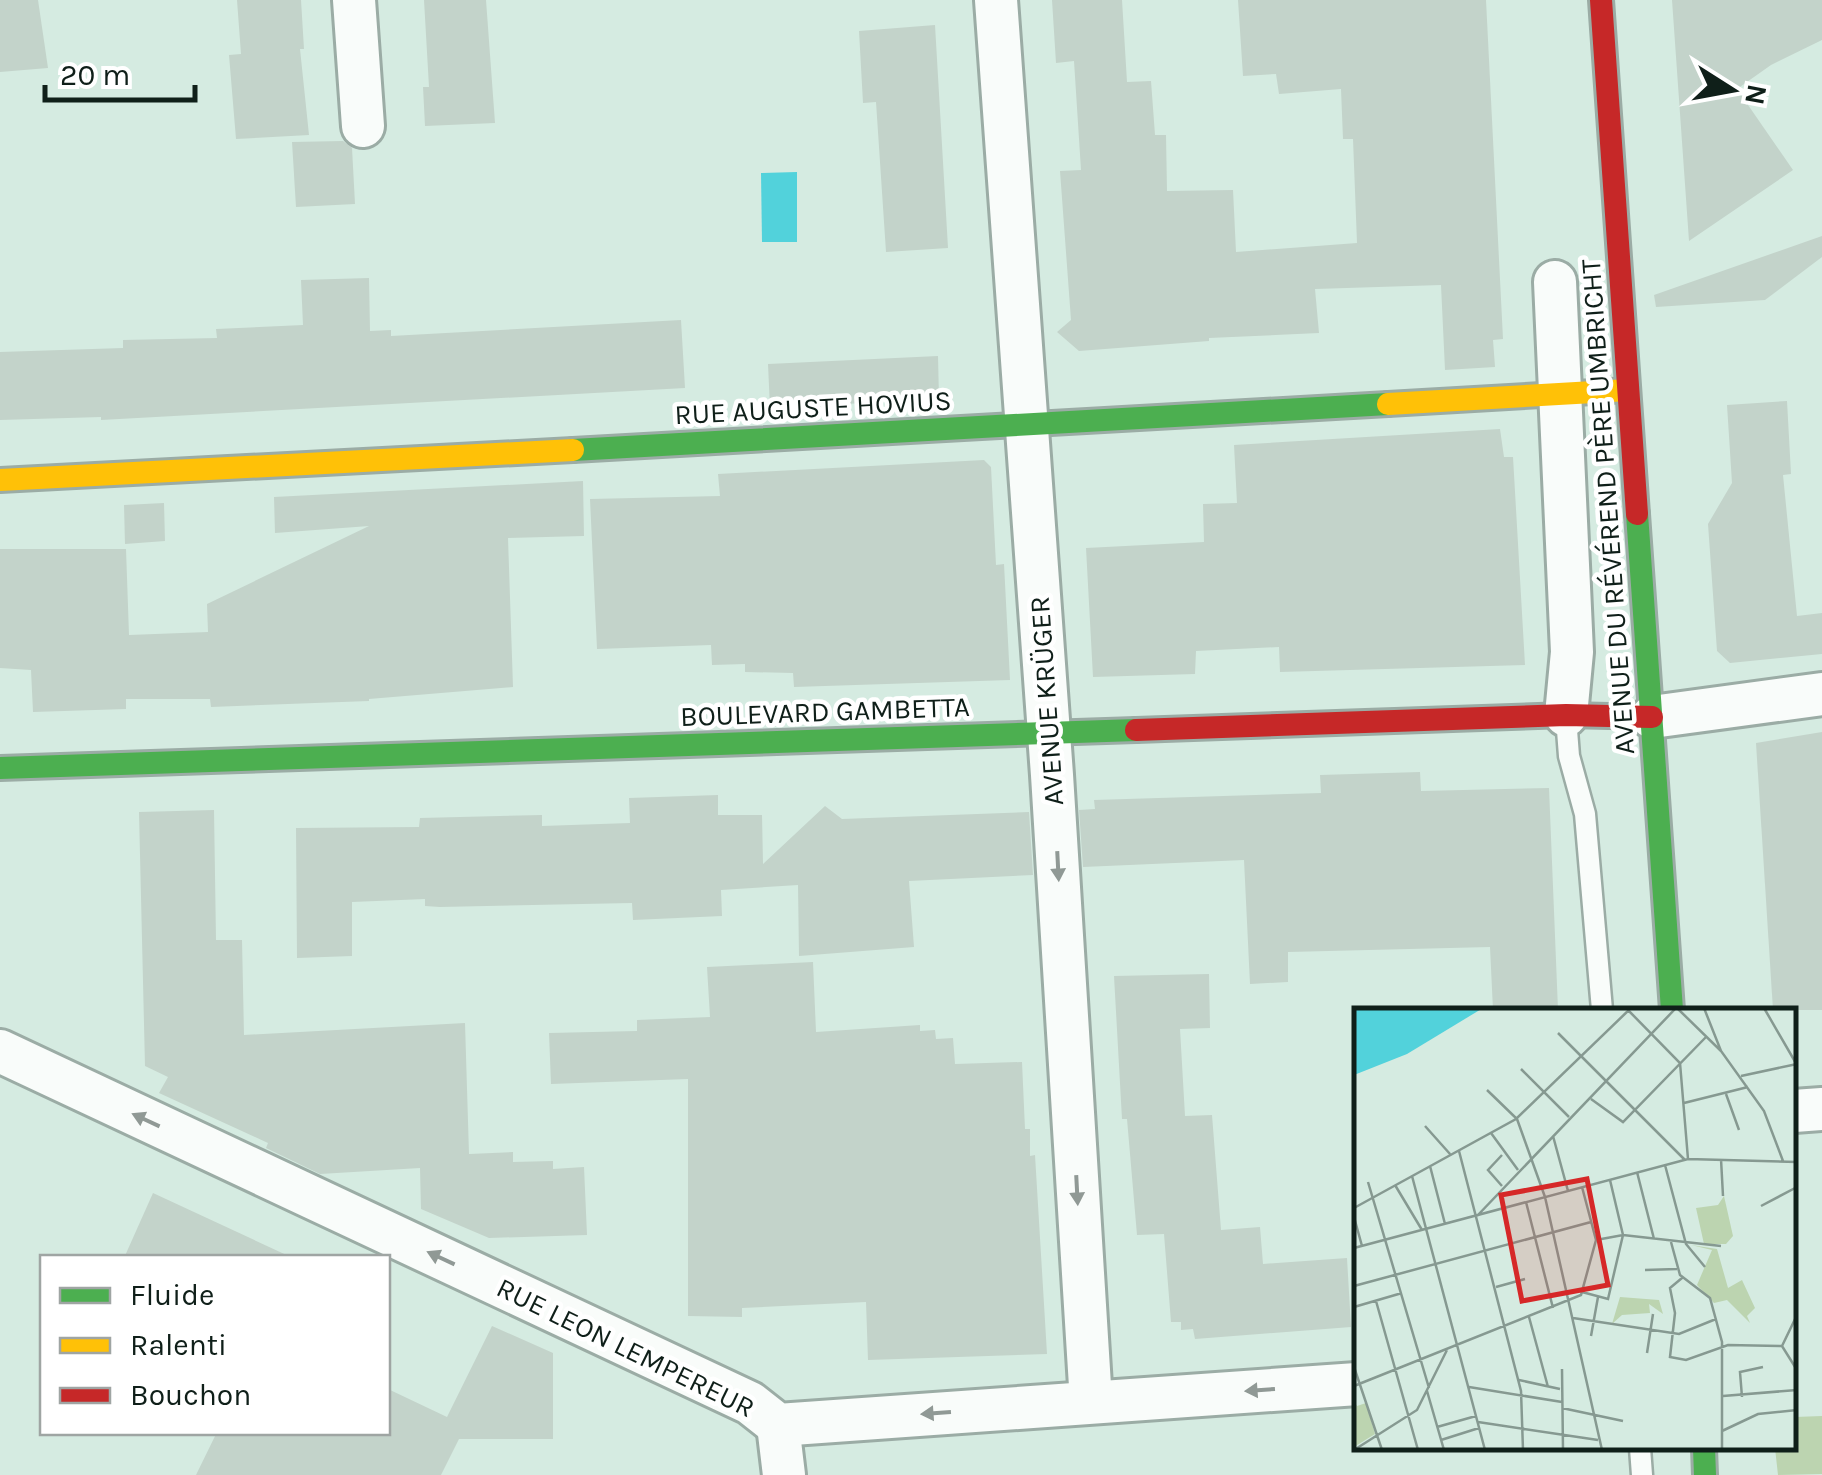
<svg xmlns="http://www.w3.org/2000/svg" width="1822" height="1475" viewBox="0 0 1822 1475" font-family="Karla,sans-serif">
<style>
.green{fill:#bcd4b0}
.water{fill:#52d2db}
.building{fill:#c3d3ca}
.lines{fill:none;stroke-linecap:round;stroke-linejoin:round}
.lane-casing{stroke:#9baca5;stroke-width:25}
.street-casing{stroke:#9baca5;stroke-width:48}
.fast-casing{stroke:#9baca5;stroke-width:28}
.slow-casing{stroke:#9baca5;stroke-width:28}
.jam-casing{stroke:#9baca5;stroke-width:28}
.lane{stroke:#f9fcfa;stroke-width:20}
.street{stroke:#f9fcfa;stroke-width:42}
.fast{stroke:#4caf50;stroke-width:22}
.slow{stroke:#ffc107;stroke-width:22}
.jam{stroke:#c62828;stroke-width:22}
.oneway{fill:#909995}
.labels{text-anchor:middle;stroke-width:9;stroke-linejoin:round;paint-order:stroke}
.street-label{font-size:28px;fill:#0f1f19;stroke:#fff}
.inset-road{fill:none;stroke:#869991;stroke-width:2.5}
.view{fill:#d62828;fill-opacity:0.15;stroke:#d62828;stroke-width:5}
.inset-edge{fill:none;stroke:#0f1f19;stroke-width:5}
</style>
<rect width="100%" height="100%" fill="#d5ebe1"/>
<polygon class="green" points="1822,1416 1822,1474 1778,1475 1775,1448 1794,1448 1795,1417"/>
<polygon class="water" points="797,172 797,242 762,242 761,173"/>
<g class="building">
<polygon points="0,0 38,0 48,68 0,72"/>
<polygon points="237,0 301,0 304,49 300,49 309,135 236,139 229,55 241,54"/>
<polygon points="424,0 486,0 495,123 425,126 423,87 429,87"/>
<polygon points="1052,0 1122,0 1127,82 1151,81 1155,135 1166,135 1167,191 1233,190 1236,252 1357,243 1353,139 1343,139 1341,89 1279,94 1276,74 1243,76 1238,0 1486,0 1503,339 1493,340 1495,367 1445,370 1441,285 1315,289 1319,333 1209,338 1209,341 1079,351 1057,332 1071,320 1060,171 1081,170 1074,61 1056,63"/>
<polygon points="1672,0 1822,0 1822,40 1771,65 1737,89 1793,170 1689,241"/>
<polygon points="935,25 948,248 886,252 876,102 863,103 859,31"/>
<polygon points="343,141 352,148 355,204 296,207 292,142"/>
<polygon points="1822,236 1822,257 1765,300 1656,307 1654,295"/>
<polygon points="369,278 370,331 391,330 391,336 681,320 685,388 101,420 101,417 0,420 0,352 123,348 123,340 217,338 216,329 303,325 301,280"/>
<polygon points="938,356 939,399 770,408 768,364"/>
<polygon points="1787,401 1791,474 1783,475 1797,616 1822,613 1822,654 1730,663 1717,651 1708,524 1732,483 1727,405"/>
<polygon points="1500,429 1504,457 1513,457 1525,665 1280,672 1279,647 1196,651 1195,674 1093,677 1086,548 1204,542 1203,504 1237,503 1234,445"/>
<polygon points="984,460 991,467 996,565 1004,564 1010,680 794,687 793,673 745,672 745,664 712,665 711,645 597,649 590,499 720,496 718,474"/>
<polygon points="583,481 584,536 508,538 513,687 369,699 369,701 211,707 210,699 126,699 126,709 33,712 31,670 0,668 0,549 126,549 129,635 208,632 207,604 369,526 275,533 274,497"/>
<polygon points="164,503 165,541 125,544 124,505"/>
<polygon points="1822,732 1822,1010 1773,1010 1756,743"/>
<polygon points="1420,772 1421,791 1549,788 1558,1010 1493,1010 1490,947 1288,952 1288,982 1250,984 1244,860 1083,867 1079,810 1095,809 1094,800 1321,793 1320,775"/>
<polygon points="718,795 718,815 762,815 763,864 825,806 842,819 1029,812 1033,875 909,881 914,947 799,956 798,885 721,890 722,916 633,920 632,903 440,907 425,906 425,899 352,902 352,956 297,958 296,828 419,827 420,818 542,815 542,826 630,823 629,798"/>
<polygon points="214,810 216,940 242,940 244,1035 465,1023 469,1154 513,1152 513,1162 553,1161 553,1169 584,1167 587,1235 489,1238 421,1209 420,1168 320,1174 266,1148 268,1143 159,1093 168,1077 145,1066 139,812"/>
<polygon points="813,962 816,1032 920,1025 920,1031 935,1030 936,1039 953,1038 955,1064 1022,1062 1025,1129 1030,1129 1030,1156 1035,1155 1047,1354 868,1360 866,1302 742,1308 742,1317 688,1316 688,1079 551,1084 549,1033 637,1031 637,1020 710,1017 707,967"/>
<polygon points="1209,974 1210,1028 1180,1029 1185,1116 1212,1115 1221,1230 1260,1227 1263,1264 1347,1258 1351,1327 1195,1339 1193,1329 1181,1330 1181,1322 1171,1322 1164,1234 1137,1235 1127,1119 1122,1119 1114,976"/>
<polygon points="153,1193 293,1258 124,1258"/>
<polygon points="492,1326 553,1353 553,1439 459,1439 441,1475 196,1475 217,1432 388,1432 388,1389 447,1417"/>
</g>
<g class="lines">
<defs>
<g id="lane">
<polyline points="1566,717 1569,756 1585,814 1602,1010"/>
<polyline points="1640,1448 1642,1475"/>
</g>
<g id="street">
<polyline points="354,0 363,126"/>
<polyline points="996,0 1052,775 1091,1402"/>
<polyline points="1555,282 1572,652 1566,715"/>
<polyline points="1652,717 1822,694"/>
<polyline points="0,1051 750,1403 778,1425 1357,1384"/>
<polyline points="1794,1111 1822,1109"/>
<polyline points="778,1425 784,1475"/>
</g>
<g id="fast">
<polyline points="573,450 1388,404"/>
<polyline points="1637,514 1672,1010"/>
<polyline points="0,768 1136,730"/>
<polyline points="1704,1448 1705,1475"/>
</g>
<g id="slow">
<polyline points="1388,404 1628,390"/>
<polyline points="0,480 573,450"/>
</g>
<g id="jam">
<polyline points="1601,0 1637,514"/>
<polyline points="1136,730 1566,715 1652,717"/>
</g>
</defs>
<use href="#lane" class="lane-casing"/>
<use href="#street" class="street-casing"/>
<use href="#fast" class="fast-casing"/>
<use href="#slow" class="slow-casing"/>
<use href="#jam" class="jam-casing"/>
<use href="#lane" class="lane"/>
<use href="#street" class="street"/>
<use href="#fast" class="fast"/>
<use href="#slow" class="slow"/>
<use href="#jam" class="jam"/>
</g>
<defs><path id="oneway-solid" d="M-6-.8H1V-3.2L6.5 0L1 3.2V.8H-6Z" transform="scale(2.5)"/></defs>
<g class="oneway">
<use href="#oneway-solid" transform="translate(1058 866) rotate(87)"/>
<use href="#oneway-solid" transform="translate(146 1120) rotate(-155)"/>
<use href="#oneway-solid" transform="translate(1077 1190) rotate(87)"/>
<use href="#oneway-solid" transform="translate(441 1258) rotate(-155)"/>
<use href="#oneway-solid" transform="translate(1260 1390) rotate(176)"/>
<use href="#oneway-solid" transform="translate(936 1413) rotate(176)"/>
</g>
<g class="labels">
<g class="street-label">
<text transform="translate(813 407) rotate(-3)" y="10">RUE AUGUSTE HOVIUS</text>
<text transform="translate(1607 507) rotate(-94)" y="10">AVENUE DU RÉVÉREND PÈRE UMBRICHT</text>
<text transform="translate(1046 701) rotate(-94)" y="10">AVENUE KRÜGER</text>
<text transform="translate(825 711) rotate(-2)" y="10">BOULEVARD GAMBETTA</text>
<text transform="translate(626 1347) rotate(26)" y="10">RUE LEON LEMPEREUR</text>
</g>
</g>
<g transform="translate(1354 1008)">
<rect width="442" height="442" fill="#d5ebe1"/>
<path d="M370,188L379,228L372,236H350L342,200L364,197ZM337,237L363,241L374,280L388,272L401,300L393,308L396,315L373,292L360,295L343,277L358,242ZM266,289L305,292L309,306L295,296L296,305L268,307L258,316ZM0,393L3,398L12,395L21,426L0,439Z" fill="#bcd4b0"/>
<path d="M0,0H129L53,46L0,67Z" fill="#52d2db"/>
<path class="inset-road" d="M272,0L326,55L334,151M323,0L367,43M350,0L367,43L410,103L429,153M410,0L443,57M204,25L331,152M167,61L215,109M387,68L443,56M133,82L163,111L191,189M372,86L385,122M237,91L269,114L352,29M330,95L394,79M71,118L96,146M137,125L164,162M199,128L214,183M105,143L167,383L169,442M148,147L134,162L148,178M367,151L369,188M311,157L332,236L351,259M76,158L91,216M283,164L300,231M58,168L131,442M14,174L75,380M41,177L68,222M191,189L248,442M172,194L199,300M407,198L443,179M0,200L162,111L277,0M123,208L322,0M0,209L8,238M242,232L269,227L367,238M317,234L326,267L356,290L368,334V442M0,240L334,151L443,154M291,262L323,261M328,270L316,280L321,305L316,349L332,352L374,337L428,338L443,362M0,278L237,214M142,279L171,271M228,284L254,291L269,227L256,172M22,293L64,442M0,299L48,285M175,309L194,379M219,310L325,326L362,311M237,328L244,289M428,338L443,307M293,345L299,306M0,359L28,442M208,361L209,442M165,372L206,381M0,378L227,287L242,232L228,179M115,379L208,394M73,383L90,442M369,388L443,382M388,389L386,364L409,359M208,400L269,413M124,414L244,432M83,419L122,408M368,423L404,406L443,402M87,432L125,420M0,442L63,402L93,342"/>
<path class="view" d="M233,171L254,277L168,293L147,187Z"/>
<rect width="442" height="442" class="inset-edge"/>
</g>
<rect x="40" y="1255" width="350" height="180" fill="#ffffff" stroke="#9fa5a3" stroke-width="2.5"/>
<rect x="60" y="1288" width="50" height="15" fill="#4caf50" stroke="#9fa5a3" stroke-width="2.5"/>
<text x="130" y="1305" font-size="30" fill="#0f1f19">Fluide</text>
<rect x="60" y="1338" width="50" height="15" fill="#ffc107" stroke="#9fa5a3" stroke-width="2.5"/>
<text x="130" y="1355" font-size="30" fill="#0f1f19">Ralenti</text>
<rect x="60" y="1388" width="50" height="15" fill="#c62828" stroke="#9fa5a3" stroke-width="2.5"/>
<text x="130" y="1405" font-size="30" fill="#0f1f19">Bouchon</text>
<g transform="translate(1732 90) rotate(101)" stroke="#ffffff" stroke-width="8" paint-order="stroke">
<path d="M0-8L18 38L0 25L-18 38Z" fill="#0f1f19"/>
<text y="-15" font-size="28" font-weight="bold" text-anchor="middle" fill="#0f1f19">N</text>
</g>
<path d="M45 85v15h150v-15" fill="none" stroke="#0f1f19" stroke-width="5"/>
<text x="60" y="85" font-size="30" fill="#0f1f19" stroke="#ffffff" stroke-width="8" paint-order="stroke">20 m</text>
</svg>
